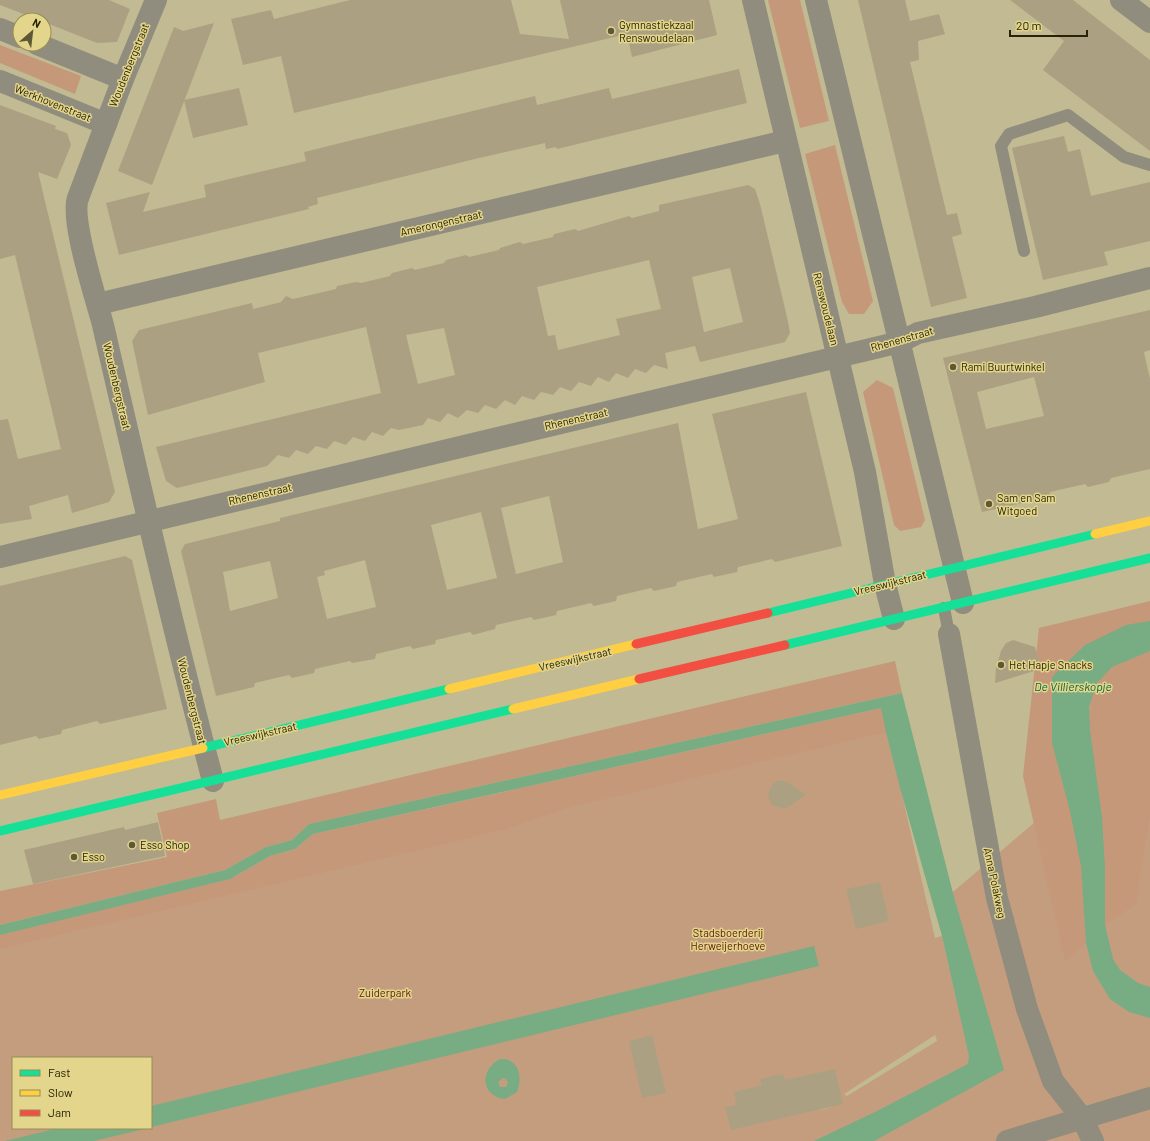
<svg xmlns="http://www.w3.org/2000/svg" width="1150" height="1141" viewBox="0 0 1150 1141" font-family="Barlow,sans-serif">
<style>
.green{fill:#c49d7f;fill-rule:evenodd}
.forest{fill:#c59879}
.water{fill:#78ac83;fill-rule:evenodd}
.building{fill:#aba182;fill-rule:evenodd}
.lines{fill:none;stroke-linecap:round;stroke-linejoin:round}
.lane{stroke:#908d7e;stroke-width:12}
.street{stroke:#908d7e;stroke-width:22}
.fast{stroke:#16e098;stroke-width:9}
.slow{stroke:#ffcf43;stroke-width:9}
.jam{stroke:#f24e42;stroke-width:9}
.poi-dot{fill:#5e5836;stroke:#e3d58b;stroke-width:1.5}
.labels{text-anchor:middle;stroke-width:3;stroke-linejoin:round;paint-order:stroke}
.poi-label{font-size:11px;fill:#282304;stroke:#e3d58b;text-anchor:start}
.street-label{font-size:11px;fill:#282304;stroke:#e3d58b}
.park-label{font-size:11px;fill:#591600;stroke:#e3d58b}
.water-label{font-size:12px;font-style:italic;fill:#006640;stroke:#e3d58b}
</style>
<rect width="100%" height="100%" fill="#c2ba92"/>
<path class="green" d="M1150,610V1141H0V931L481,818L487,834L504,830L496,794L882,708L935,938L942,936L962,1022L947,897L1048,811L1042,636ZM935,1035L937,1041L847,1096L844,1094ZM13,1058H151V1128H13ZM841,1096L842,1099L828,1108L820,1110Z"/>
<g class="forest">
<polygon points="768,0 800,0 829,121 800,128"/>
<polygon points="0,45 81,76 75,94 0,63"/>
<polygon points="835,145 873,301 864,314 849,314 842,302 805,154"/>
<polygon points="877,380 893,388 925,520 921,527 900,531 894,525 863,392"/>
<polygon points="1150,601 1150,621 1126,625 1052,677 1052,743 1070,811 1081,866 1086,943 1065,961 1023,776 1039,628"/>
<path d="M1150,651V815L1136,904L1105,925C1105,889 1106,852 1102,816C1097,778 1080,719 1097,684C1106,665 1132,657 1150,651Z"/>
<polygon points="895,661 902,693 309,824 292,840 266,847 225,870 0,925 0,891 167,857 157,813 216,799 220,820"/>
<polygon points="882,708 886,732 564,809 504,830 0,949 0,935 230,879 270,856 295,849 313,834"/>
</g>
<g class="water">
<polygon points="1150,621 1150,651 1112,667 1097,683 1089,707 1090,730 1102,817 1105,866 1105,925 1113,959 1120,970 1138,983 1150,987 1150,1018 1129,1012 1110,999 1093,971 1086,943 1081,866 1070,811 1052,743 1052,677 1085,645 1126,625"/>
<polygon points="902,693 954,897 1004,1070 874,1141 814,1141 875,1112 968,1064 969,1056 942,936 900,788 886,732 881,708 313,834 295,849 270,856 230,879 0,935 0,925 225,870 266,847 292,840 309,824"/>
<polygon points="814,946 819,966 151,1127 151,1106"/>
<path d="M500,1059C519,1058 523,1077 517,1092L505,1099C480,1096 480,1069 500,1059ZM503,1078L506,1079L508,1083L506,1087H500L498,1082Z"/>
<polygon points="59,1128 148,1128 94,1141 5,1141"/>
</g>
<g class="building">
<polygon points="0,0 109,0 130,9 117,42 97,43 44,22 44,20 39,20 0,5"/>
<polygon points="350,0 511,0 520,34 569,39 560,0 709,0 717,35 632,57 627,34 294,113 281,56 243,65 231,19 271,10 274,19"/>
<polygon points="858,0 905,0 910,21 939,14 945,34 918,41 919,60 910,62 947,215 957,213 962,234 952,237 967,298 931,307"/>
<polygon points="1010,0 1073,0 1150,60 1150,151 1043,70 1064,41"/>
<polygon points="214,23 152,185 118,171 174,27 183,31"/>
<polygon points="739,69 747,103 557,149 556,147 546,149 545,143 479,158 317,198 318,204 308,207 309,209 119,255 106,203 150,192 143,212 206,197 204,185 306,161 304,152 373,135 535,96 537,105 609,88 612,99"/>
<polygon points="239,88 248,125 193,138 184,100"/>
<polygon points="0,105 56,126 55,129 67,133 71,145 57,179 38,172 115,492 109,502 72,513 68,495 29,506 32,519 0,524 0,420 8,419 18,459 61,449 15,255 0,259"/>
<polygon points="1064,136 1068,152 1080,149 1091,196 1150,182 1150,241 1104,252 1108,265 1043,280 1012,148"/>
<path d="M748,185L755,189L760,204L787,317L790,333L785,342L700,362L695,346L665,353L668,369L654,365L646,373L635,369L628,378L616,373L609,382L598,377L591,386L579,382L571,391L560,387L553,395L541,392L534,400L522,396L515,405L505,400L496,409L485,405L478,413L467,410L458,418L448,413L440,422L428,418L423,425L399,430L391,428L383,436L372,432L365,441L353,437L346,445L334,441L327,449L316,446L308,454L296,450L289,458L278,455L267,466L177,488L166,481L156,447L381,393L366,327L258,353L265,382L148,415L132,341L139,330L252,303L253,309L281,302L286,296L293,299L336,289L337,286L351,283L357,282L361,283L390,276L392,273L412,268L415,270L444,263L446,260L466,255L469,257L499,250L500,248L520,242L523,244L553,237L554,234L575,229L578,231L629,216L632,218L659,211V205ZM649,260L661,309L616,319L620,335L558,350L555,335L548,336L537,287ZM730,268L743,322L704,332L692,277ZM444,328L455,375L418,384L406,335Z"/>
<path d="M1150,310V350L1144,352L1150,379V469L1111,478L1109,482L1088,487L1085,484L1050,492L1049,497L982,512L943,358ZM1034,377L1044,416L986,429L977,392Z"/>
<path d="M806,392L842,546L775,562L772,559L738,567L737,572L714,577L712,574L677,582L676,586L654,591L651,588L617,596L616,601L594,606L591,603L557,611L556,615L534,620L531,617L496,625L495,629L473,635L470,632L436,640L435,644L413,649L410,646L376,654L375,659L352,663L350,661L315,669L314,673L292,678L289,675L276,678L255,683L254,687L216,696L181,551L185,544L280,521V518L678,423L698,529L738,519L712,414ZM549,496L563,562L516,574L501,508ZM481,512L497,578L447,590L431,525ZM365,560L376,607L327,619L317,577L325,575L324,571ZM270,561L278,598L230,611L223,572Z"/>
<polygon points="125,556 132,560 167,709 100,724 97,721 62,730 61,734 39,739 36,736 0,745 0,586"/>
<polygon points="1013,640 1035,647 1041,669 995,683 996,668 1001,651 1006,643"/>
<polygon points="778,780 788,782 806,795 788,807 784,809 775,806 771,804 768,795 771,786"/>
<polygon points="158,822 165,856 33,884 24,850 124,827 125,830"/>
<polygon points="880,882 889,921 856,929 846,889"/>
<polygon points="652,1035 666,1093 642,1098 629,1041"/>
<polygon points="835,1069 843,1104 731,1130 725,1107 736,1105 734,1092 762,1085 760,1079 783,1074 785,1080"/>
</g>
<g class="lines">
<g class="lane">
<polyline points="1024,251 1001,146 1009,134 1068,115 1124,157 1150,165"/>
<polyline points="944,608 949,634"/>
</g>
<g class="street">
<path d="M156,0L123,79L78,198C70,220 96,298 103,325C138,477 173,629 213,781"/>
<polyline points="753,0 865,472 885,584 894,619"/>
<polyline points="816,0 963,603"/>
<polyline points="1121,0 1150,22"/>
<polyline points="0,29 20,37"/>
<polyline points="37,44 123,79"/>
<polyline points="0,81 106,124"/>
<polyline points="98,304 785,141"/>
<polyline points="0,557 900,342 918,333 1035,307 1150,278"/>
<polyline points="949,634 997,898 1027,1009 1053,1081 1082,1118 1093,1141"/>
<polyline points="1007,1141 1150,1098"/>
</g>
<g class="fast">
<polyline points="768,613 1095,534"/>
<polyline points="785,645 1150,558"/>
<polyline points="203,748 449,689"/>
<polyline points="0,831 513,709"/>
</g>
<g class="slow">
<polyline points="1095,534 1150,521"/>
<polyline points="449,689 636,644"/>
<polyline points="513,709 639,679"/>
<polyline points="0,795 203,748"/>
</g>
<g class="jam">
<polyline points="636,644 768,613"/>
<polyline points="639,679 785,645"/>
</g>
</g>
<g class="poi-dot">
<circle cx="611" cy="31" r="4"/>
<circle cx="953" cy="367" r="4"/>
<circle cx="989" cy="504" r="4"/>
<circle cx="1001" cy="665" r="4"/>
<circle cx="132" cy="845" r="4"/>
<circle cx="74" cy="857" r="4"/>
</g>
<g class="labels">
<g class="poi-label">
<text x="619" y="29">Gymnastiekzaal<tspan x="619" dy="13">Renswoudelaan</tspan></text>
<text x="961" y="371">Rami Buurtwinkel</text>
<text x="997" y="502">Sam en Sam<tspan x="997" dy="13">Witgoed</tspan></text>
<text x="1009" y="669">Het Hapje Snacks</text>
<text x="140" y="849">Esso Shop</text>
<text x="82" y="861">Esso</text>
</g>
<g class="street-label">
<text transform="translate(129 65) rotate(-68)" y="4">Woudenbergstraat</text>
<text transform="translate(53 103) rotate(22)" y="4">Werkhovenstraat</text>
<text transform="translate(441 223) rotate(-13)" y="4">Amerongenstraat</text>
<text transform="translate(826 309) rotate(76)" y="4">Renswoudelaan</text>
<text transform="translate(902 339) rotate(-16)" y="4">Rhenenstraat</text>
<text transform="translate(117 386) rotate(77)" y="4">Woudenbergstraat</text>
<text transform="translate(576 419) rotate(-13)" y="4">Rhenenstraat</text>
<text transform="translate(260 494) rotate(-13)" y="4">Rhenenstraat</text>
<text transform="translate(890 583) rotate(-14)" y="4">Vreeswijkstraat</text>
<text transform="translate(575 659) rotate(-13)" y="4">Vreeswijkstraat</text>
<text transform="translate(192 701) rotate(76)" y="4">Woudenbergstraat</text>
<text transform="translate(260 734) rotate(-13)" y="4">Vreeswijkstraat</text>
<text transform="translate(995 883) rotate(78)" y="4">Anna Polakweg</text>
</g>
<g class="park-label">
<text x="728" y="937">Stadsboerderij<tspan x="728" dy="13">Herweijerhoeve</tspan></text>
<text x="385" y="997">Zuiderpark</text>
</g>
<g class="water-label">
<text x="1073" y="691">De Villierskopje</text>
</g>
</g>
<rect x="12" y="1057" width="140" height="72" fill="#e3d58b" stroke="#988e55"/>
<rect x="20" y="1070" width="20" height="6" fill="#16e098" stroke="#988e55"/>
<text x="48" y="1077" font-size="12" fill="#282304">Fast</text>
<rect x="20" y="1090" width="20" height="6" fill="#ffcf43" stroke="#988e55"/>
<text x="48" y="1097" font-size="12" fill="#282304">Slow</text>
<rect x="20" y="1110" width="20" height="6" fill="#f24e42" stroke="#988e55"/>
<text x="48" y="1117" font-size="12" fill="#282304">Jam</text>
<g transform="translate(32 32) rotate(28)"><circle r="19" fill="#e3d58b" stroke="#988e55"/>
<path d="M0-3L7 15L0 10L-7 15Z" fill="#5e5836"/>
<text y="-6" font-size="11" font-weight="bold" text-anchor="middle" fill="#282304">N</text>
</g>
<path d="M1010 30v6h77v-6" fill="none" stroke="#282304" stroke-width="2"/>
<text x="1016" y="30" font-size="12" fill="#282304" stroke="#e3d58b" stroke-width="3" paint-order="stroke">20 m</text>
</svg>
